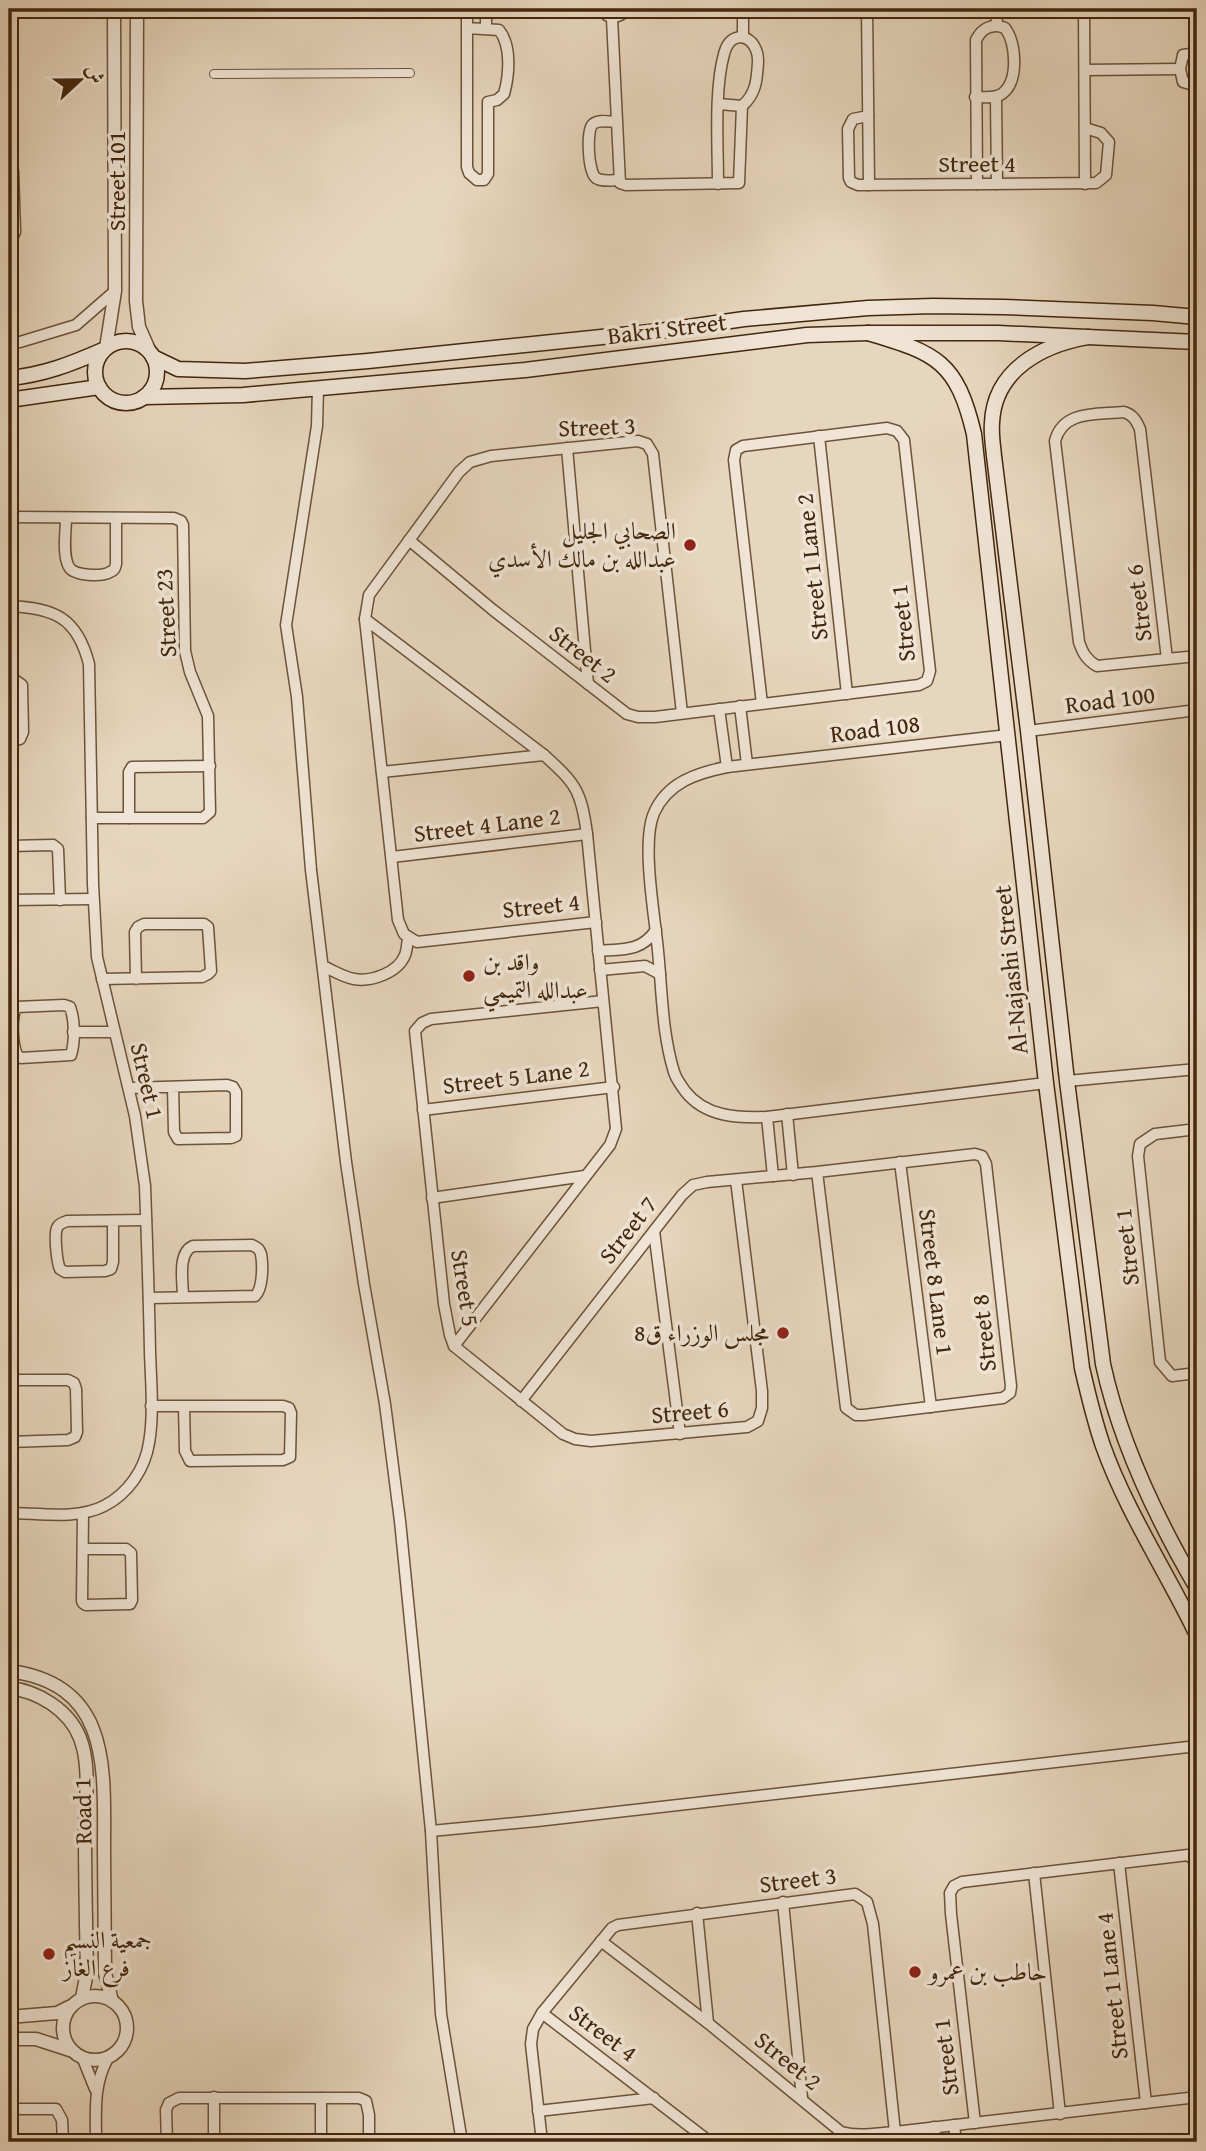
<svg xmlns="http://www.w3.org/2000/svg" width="1206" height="2151" viewBox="0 0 1206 2151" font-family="'Gentium Book Plus',Amiri,serif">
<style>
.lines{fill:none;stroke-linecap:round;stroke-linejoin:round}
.pedestrian-casing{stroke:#6c5338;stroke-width:10}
.minor-casing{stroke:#6c5338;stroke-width:13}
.tertiary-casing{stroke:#6c5338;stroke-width:15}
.secondary-casing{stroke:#43270c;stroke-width:17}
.pedestrian{stroke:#efe4d5;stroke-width:8}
.minor{stroke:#efe4d5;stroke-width:10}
.tertiary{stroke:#efe4d5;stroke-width:12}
.secondary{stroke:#efe4d5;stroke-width:14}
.poi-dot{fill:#8f2418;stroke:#efe4d5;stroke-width:2.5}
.labels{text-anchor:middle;stroke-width:7;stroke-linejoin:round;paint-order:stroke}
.street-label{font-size:24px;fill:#43270c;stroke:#efe4d5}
.poi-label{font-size:24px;fill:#43270c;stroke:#efe4d5;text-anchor:start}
</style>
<rect width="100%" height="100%" fill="#e7d6be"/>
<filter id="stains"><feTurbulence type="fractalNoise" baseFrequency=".00286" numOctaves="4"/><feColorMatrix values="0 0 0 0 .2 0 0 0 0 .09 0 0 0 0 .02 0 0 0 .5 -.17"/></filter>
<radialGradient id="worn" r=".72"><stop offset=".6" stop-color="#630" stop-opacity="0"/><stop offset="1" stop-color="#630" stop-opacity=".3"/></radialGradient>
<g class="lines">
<defs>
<polyline id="pedestrian" points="214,74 410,73"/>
<g id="minor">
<path d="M467,9V167L469,173L477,180H484L488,174V102L497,100L504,94C509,76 512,46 499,30L467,28"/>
<polyline points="486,9 486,28"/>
<path d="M600,9C608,20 619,19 628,9"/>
<polyline points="743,9 743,37"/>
<polyline points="867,9 869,185"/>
<polyline points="996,9 997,25"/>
<polyline points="1084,9 1085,184"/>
<polyline points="612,18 620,183 626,185 739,183 742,106"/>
<polyline points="1197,53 1183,55 1180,69 1183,82 1197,86"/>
<polyline points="1085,70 1180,69"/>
<path d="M975,97C984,97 996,99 1003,93C1019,80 1016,43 1005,28C992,23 982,28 976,40L977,184"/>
<polyline points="996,97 997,184"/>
<polyline points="868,116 853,119 848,129 849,178 851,182 858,185 1096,183 1106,175 1109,142 1101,133 1085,128"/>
<path d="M616,122C609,122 599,119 593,124C586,130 588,172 596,178C602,182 612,180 619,180"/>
<polyline points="9,166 13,171 15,232 12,238 9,239"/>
<path d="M718,184C718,146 714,90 724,54C731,26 759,36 758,62C757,80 756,94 742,106L719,104"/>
<polyline points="9,343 20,342 76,325 115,291"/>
<polyline points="318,388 317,426 286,625 297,697 311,870 346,1162 364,1284 385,1404 400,1521 431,1831 441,2014 462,2142"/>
<polyline points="819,436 847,694"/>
<polyline points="567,448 588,684"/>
<polyline points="9,517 174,518 181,521 183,525 185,651 190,672 208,716 210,812 203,818 92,818"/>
<path d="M66,518C66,531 62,555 69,567C74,576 102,577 110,572C115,570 115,568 116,564V518"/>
<polyline points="409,540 493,610 627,714 638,717 655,717 919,685 927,681 930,671 904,440 897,431 887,428 743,446 736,450 734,460 762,704"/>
<path d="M9,606C54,608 77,617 89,664L93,884L97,957L135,1116L145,1186C147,1241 149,1297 150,1352C151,1382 154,1414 149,1443C145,1469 128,1494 104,1506C77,1520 38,1513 9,1513"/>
<path d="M365,619L544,755C576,784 581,790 587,834L616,1129L610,1145L454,1346"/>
<path d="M1167,659L1140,429C1136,420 1133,415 1124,412C1096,415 1063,410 1055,441L1079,642C1083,654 1087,660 1097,666L1197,656"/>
<polyline points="9,679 15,680 22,685 23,732 20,739 9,741"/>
<polyline points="740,706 747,764"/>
<polyline points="719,709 727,767"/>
<polyline points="1028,731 1197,710"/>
<path d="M1008,735L727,767C696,773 667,783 654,813C641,843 655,917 658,951C662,991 662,1033 674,1072C676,1079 681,1085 685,1091C705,1117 737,1118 767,1117L1046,1083"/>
<polyline points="382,772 544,755"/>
<polyline points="129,818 129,772 132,767 210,766"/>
<polyline points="9,846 53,845 58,849 60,900"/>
<polyline points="392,857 587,834"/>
<polyline points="9,900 93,899"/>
<polyline points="596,922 417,942 404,934 398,920 365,619 369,595 459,472 470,462 491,456 638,441 647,444 653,454 682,713"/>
<path d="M598,951C623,949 641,952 656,930"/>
<path d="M323,966C332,970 343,977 354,979C371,982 398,973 405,955C407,950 407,944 408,939"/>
<polyline points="600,970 645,966 660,974"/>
<polyline points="102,979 202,977 208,974 211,971 208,927 204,924 144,924 138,927 135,932 136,979"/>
<polyline points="603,1001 431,1019 422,1023 415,1031 444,1304 450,1335 454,1346 563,1434 575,1439 591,1441 747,1427 758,1421 762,1408 762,1391 736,1180"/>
<path d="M64,1005L70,1007C75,1020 75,1042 71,1055L21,1058L17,1055C12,1043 11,1019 16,1007Z"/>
<polyline points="73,1032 114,1032"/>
<polyline points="1067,1081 1197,1069"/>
<polyline points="129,1088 227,1085 233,1087 236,1092 236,1136 231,1138 178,1139 174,1132 173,1087"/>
<polyline points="423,1110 614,1087"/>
<polyline points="787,1114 793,1175"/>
<polyline points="767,1117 773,1176"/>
<polyline points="1197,1129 1155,1134 1140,1144 1138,1156 1160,1362 1172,1376 1197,1373"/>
<polyline points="900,1162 931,1407"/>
<polyline points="432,1198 585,1176"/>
<path d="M113,1221V1262L111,1269L105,1271L65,1272L60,1269C57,1263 54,1235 57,1228C59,1223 63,1223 67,1221L146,1220"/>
<polyline points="654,1231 680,1434"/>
<path d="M149,1298L255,1296C263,1289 263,1265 261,1254C259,1248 257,1248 252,1245L193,1246C177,1253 183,1282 183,1297"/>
<polyline points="9,1380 68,1380 74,1383 76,1389 77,1432 75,1437 68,1440 9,1442"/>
<polyline points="521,1401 682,1195 693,1185 707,1182 817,1172 975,1154 982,1156 986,1164 1011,1386 1010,1393 1003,1398 864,1415 856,1415 846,1408 817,1172"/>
<polyline points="151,1406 283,1406 289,1408 291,1413 290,1457 283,1460 190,1461 185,1451 184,1406"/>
<polyline points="10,1513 10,1442"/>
<polyline points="83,1549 126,1549 131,1553 132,1600 130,1604 86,1605 83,1603 82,1601 83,1513"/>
<polyline points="431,1831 537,1821 1197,1746"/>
<polyline points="1119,1863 1146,2103"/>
<polyline points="1034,1873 1060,2114"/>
<polyline points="783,1902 802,2098"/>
<polyline points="697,1913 708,2023"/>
<path d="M601,1941L708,2023L841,2132C859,2137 877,2133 895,2132L1197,2097"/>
<polyline points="542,2013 710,2142"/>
<polyline points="83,2059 95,2089"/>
<polyline points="214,2097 214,2142"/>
<polyline points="9,2109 56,2109 62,2120 63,2142"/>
<polyline points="538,2111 654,2098"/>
<polyline points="975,2123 951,1914 950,1893 954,1886 962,1882 1188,1855 1197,1862"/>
<polyline points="954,2125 956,2142"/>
<polyline points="934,2127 936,2142"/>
<path d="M96,2142C96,2112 93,2085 108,2058"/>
<polyline points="167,2142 166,2110 169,2103 179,2098 359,2098 366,2101 369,2115 369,2142"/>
<polyline points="321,2142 321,2098"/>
<polyline points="542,2142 531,2044 533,2029 542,2013 612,1928 618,1925 855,1894 867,1902 873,1924 895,2132"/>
</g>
<g id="tertiary">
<polyline points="137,9 136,301 139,327 150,352"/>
<polyline points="106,348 115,291 114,9"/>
<path d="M9,1671C112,1684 104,1769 104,1850C104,1891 105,1932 105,1973L112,2001"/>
<path d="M9,1688C38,1691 69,1710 80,1738C91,1766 85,1803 85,1833C85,1880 86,1926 87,1972L82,1998"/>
<circle cx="95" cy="2028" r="32"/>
<polyline points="9,2017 57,2013 69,2007"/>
<polyline points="9,2039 36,2039 70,2050"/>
</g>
<g id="secondary">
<path d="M868,333C937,353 957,362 974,434L1046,1083L1082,1368C1088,1394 1094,1420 1103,1446C1127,1513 1167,1572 1197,1635"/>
<path d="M1088,337C1042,345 994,370 992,423C991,434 993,445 994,456L1028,731L1067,1081L1103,1364C1120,1443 1156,1518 1197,1588"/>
<circle cx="126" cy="372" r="31"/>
<polyline points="153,357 178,369 245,371 368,361 660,331 744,319 868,308 933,306 1003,307 1153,313 1197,317"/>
<path d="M9,378C43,375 71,364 103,350"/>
<polyline points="144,397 243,395 525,370 807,335 868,333 998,333 1197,342"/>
<polyline points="9,400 99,387"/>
</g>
</defs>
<use href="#pedestrian" class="pedestrian-casing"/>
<use href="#minor" class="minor-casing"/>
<use href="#tertiary" class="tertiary-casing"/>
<use href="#secondary" class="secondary-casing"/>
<use href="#pedestrian" class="pedestrian"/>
<use href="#minor" class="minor"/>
<use href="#tertiary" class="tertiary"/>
<use href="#secondary" class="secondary"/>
</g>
<g class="poi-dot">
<circle cx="690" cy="545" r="7"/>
<circle cx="469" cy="976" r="7"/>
<circle cx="783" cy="1333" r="7"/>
<circle cx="49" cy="1954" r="7"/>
<circle cx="915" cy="1972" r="7"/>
</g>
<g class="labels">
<g class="street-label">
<text x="977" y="172">Street 4</text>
<text transform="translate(117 181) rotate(-90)" y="8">Street 101</text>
<text transform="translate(667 329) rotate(-7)" y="8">Bakri Street</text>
<text transform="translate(597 427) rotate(-2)" y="8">Street 3</text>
<text transform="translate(812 567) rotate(-96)" y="8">Street 1 Lane 2</text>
<text transform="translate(1139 603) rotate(-97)" y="8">Street 6</text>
<text transform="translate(166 613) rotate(-93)" y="8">Street 23</text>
<text transform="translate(903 623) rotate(-96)" y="8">Street 1</text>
<text transform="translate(583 654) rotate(38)" y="8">Street 2</text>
<text transform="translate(1110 700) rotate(-7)" y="8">Road 100</text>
<text transform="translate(875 729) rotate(-7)" y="8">Road 108</text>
<text transform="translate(487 825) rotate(-7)" y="8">Street 4 Lane 2</text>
<text transform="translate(541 906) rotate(-6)" y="8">Street 4</text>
<text transform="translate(1011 970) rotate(-96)" y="8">Al-Najashi Street</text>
<text transform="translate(516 1077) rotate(-7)" y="8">Street 5 Lane 2</text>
<text transform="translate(147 1081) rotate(77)" y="8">Street 1</text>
<text transform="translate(628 1230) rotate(-52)" y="8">Street 7</text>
<text transform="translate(1127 1247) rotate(-96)" y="8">Street 1</text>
<text transform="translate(936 1282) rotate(83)" y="8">Street 8 Lane 1</text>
<text transform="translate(465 1288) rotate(81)" y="8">Street 5</text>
<text transform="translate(984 1333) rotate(-96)" y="8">Street 8</text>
<text transform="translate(690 1412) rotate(-5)" y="8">Street 6</text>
<text transform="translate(83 1811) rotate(-91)" y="8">Road 1</text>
<text transform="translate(798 1880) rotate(-7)" y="8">Street 3</text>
<text transform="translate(1112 1986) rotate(-96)" y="8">Street 1 Lane 4</text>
<text transform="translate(603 2033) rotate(37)" y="8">Street 4</text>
<text transform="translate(946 2057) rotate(-97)" y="8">Street 1</text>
<text transform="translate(788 2061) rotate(39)" y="8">Street 2</text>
</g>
<g class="poi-label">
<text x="676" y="539" text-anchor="end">الصحابي الجليل<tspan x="676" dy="28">عبدالله بن مالك الأسدي</tspan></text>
<text x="483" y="970">واقد بن<tspan x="483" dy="28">عبدالله التميمي</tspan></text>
<text x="769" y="1341" text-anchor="end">مجلس الوزراء ق8</text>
<text x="63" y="1948">جمعية النسيم<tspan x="63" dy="28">فرع الغاز</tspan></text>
<text x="929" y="1980">حاطب بن عمرو</text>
</g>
</g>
<rect width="1206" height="2151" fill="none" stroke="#e7d6be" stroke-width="35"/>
<rect x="10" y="10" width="1185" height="2130" fill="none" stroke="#43270c" stroke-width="3.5"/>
<rect x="18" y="18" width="1171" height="2116" fill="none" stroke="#43270c" stroke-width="2"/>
<g transform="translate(80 80) rotate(68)" stroke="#efe4d5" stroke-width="5" paint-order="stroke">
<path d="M0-5L12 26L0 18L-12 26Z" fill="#43270c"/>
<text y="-10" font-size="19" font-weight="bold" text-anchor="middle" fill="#43270c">ش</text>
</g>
<rect width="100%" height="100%" filter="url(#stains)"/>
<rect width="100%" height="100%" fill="url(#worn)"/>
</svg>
